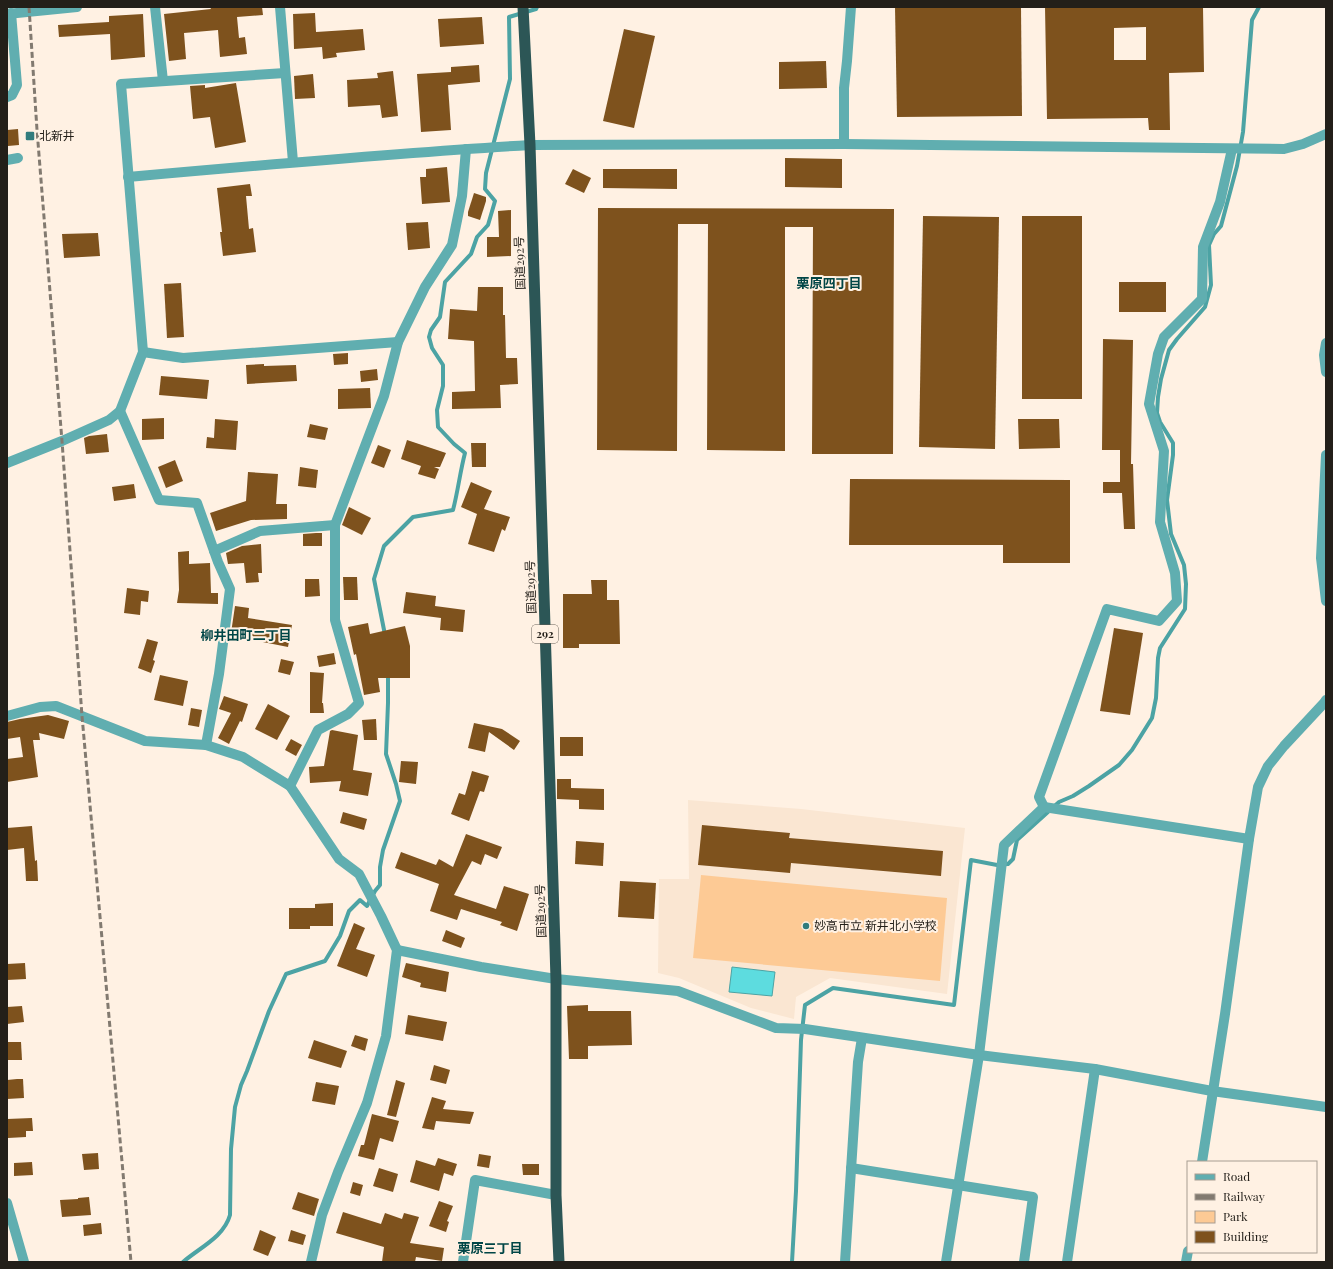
<svg xmlns="http://www.w3.org/2000/svg" width="1333" height="1269" viewBox="0 0 1333 1269" font-family="'Playfair Display','Noto Sans JP',serif">
<style>
.built{fill:#fae6d2}
.green{fill:#fdca95}
.water{fill:#5ddcdf;stroke:#4ca3a4}
.lines{fill:none;stroke-linecap:round;stroke-linejoin:round}
.stream{stroke:#4ca3a4;stroke-width:4}
.building{fill:#7e521d;fill-rule:evenodd}
.minor{stroke:#60aeb0;stroke-width:10}
.tertiary{stroke:#60aeb0;stroke-width:10}
.trunk{stroke:#2c5656;stroke-width:11}
.rail{stroke:#827a70;stroke-width:3;stroke-dasharray:6 3;stroke-linecap:butt}
.poi-dot{fill:#327c7d;stroke:#fff1e3;stroke-width:1.5}
.labels{text-anchor:middle;stroke-width:4;stroke-linejoin:round;paint-order:stroke}
.shield{fill:#fff1e3;stroke:#655e56;stroke-width:1}
.shield-label{font-size:11px;font-weight:bold;fill:#231f19}
.poi-label{font-size:12px;fill:#231f19;stroke:#fff1e3;text-anchor:start}
.street-label{font-size:12px;fill:#231f19;stroke:#fff1e3}
.neighbourhood-label{font-size:13px;font-weight:bold;fill:#004546;stroke:#fff1e3}
</style>
<rect width="100%" height="100%" fill="#fff1e3"/>
<polygon class="built" points="688,800 801,809 965,828 947,994 830,978 796,997 794,1019 751,1008 679,978 658,973 659,879 689,879"/>
<polygon class="green" points="701,875 947,898 940,981 693,958"/>
<polygon class="water" points="732,967 775,972 772,996 729,992"/>
<g class="lines">
<g class="stream">
<path d="M385,635L374,579L384,546L413,517L453,510C458,491 460,472 465,453L454,444L438,427L437,410L443,386V365L432,348L429,337L431,330L440,317L445,282L471,254L477,237L488,225L495,201L485,189L486,173L510,79L509,17L536,9L537,7"/>
<path d="M183,1262C199,1248 224,1237 230,1215L231,1149L235,1107L241,1085L247,1071L269,1011L286,974L325,961L340,936L349,911L360,900L367,906L375,891L380,885V867L383,850L400,801L396,784L386,754L388,703V674"/>
<polyline points="792,1262 796,1191 801,1040 805,1005 833,988 954,1005 971,860 997,865 1008,864 1013,859 1017,840 1059,802 1073,796 1089,786 1119,765 1132,750 1152,718 1156,698 1158,658 1160,648 1185,609 1186,584 1184,565 1171,534 1167,500 1173,455 1173,443 1160,422 1157,413 1158,397 1161,379 1169,350 1177,339 1205,307 1211,285 1209,245 1214,234 1221,226 1237,166 1243,132 1252,20 1259,7"/>
</g>
</g>
<g class="building">
<polygon points="210,7 262,7 263,15 237,17 239,38 245,37 247,54 220,57 218,30 184,33 186,59 169,61 164,14 211,9"/>
<polygon points="895,7 1021,7 1022,116 897,117"/>
<path d="M1045,7H1203L1204,72L1169,73L1170,130H1149L1148,118L1047,119ZM1146,27V60H1114V28Z"/>
<polygon points="315,13 316,32 363,29 365,50 336,53 337,57 323,59 322,47 294,49 293,14"/>
<polygon points="143,14 145,57 111,60 110,34 59,37 58,25 109,22 109,16"/>
<polygon points="482,17 484,44 440,47 438,19"/>
<polygon points="624,29 655,36 634,128 603,121"/>
<polygon points="826,61 827,88 779,89 779,62"/>
<polygon points="479,65 480,82 448,85 451,130 421,132 417,74 451,72 451,67"/>
<polygon points="393,71 398,116 382,118 380,105 348,107 347,80 378,78 377,73"/>
<polygon points="313,74 315,98 295,99 294,76"/>
<polygon points="236,83 246,142 215,148 210,117 193,119 190,86 205,85 205,88"/>
<polygon points="18,129 19,145 8,146 7,130"/>
<polygon points="785,158 842,159 842,188 785,187"/>
<polygon points="447,167 450,202 422,204 420,177 426,177 426,169"/>
<polygon points="573,169 591,178 584,193 565,184"/>
<polygon points="603,169 677,169 677,189 603,188"/>
<polygon points="250,184 252,196 246,196 249,229 253,228 256,252 223,256 220,232 222,232 217,188"/>
<polygon points="474,193 486,197 486,201 480,220 468,216 468,212"/>
<polygon points="598,208 894,209 893,454 812,454 813,227 785,227 785,451 707,450 708,224 678,224 677,451 597,450"/>
<polygon points="511,210 511,256 487,257 487,237 499,237 498,211"/>
<polygon points="923,216 999,217 995,449 919,447"/>
<rect x="1022" y="216" width="60" height="183"/>
<polygon points="428,222 430,248 408,250 406,223"/>
<polygon points="98,233 100,256 64,258 62,234"/>
<rect x="1119" y="282" width="47" height="30"/>
<polygon points="181,283 184,337 167,338 164,284"/>
<polygon points="478,287 503,287 503,315 505,315 506,358 517,358 518,384 500,385 501,408 452,409 452,392 475,391 474,341 448,339 450,309 477,311"/>
<polygon points="1103,339 1133,340 1131,464 1133,464 1135,529 1124,529 1122,493 1103,493 1103,482 1120,482 1120,450 1102,450"/>
<polygon points="348,353 348,364 334,365 333,354"/>
<polygon points="264,364 264,366 296,365 297,381 247,384 246,365"/>
<polygon points="377,369 378,380 361,382 360,371"/>
<polygon points="161,376 209,380 207,399 159,395"/>
<polygon points="370,388 371,408 338,409 338,389"/>
<polygon points="164,418 164,439 142,440 142,419"/>
<polygon points="215,419 238,421 236,450 206,448 207,437 214,438"/>
<polygon points="1018,419 1059,419 1060,448 1019,449"/>
<polygon points="310,424 328,428 325,440 307,437"/>
<polygon points="107,434 109,452 86,454 84,438 89,436"/>
<polygon points="407,440 446,453 440,467 434,467 439,469 435,479 418,474 421,466 401,459"/>
<polygon points="471,443 486,443 486,467 472,467"/>
<polygon points="378,445 391,450 384,468 371,463"/>
<polygon points="175,460 183,481 166,488 158,467"/>
<polygon points="300,467 318,470 316,488 298,486"/>
<polygon points="248,472 278,474 276,504 287,504 287,519 251,520 216,531 210,513 246,501"/>
<polygon points="850,479 1070,480 1070,563 1003,563 1003,545 849,545"/>
<polygon points="471,482 492,491 484,509 510,517 505,531 502,529 494,552 468,544 477,514 461,507"/>
<polygon points="134,484 136,498 114,501 112,487"/>
<polygon points="349,507 371,518 362,535 342,525"/>
<polygon points="316,533 322,533 322,546 303,546 303,534"/>
<polygon points="261,544 262,573 258,573 259,582 246,583 244,563 228,564 226,553 242,546"/>
<polygon points="189,551 189,564 210,563 211,593 218,593 218,604 177,603 179,590 178,552"/>
<polygon points="343,577 357,577 358,600 344,600"/>
<polygon points="305,579 319,579 320,596 305,597"/>
<polygon points="591,580 607,580 607,600 619,600 620,644 579,644 579,648 563,648 563,594 592,594"/>
<polygon points="127,588 149,591 148,602 141,601 140,615 124,613"/>
<polygon points="406,592 436,596 435,606 465,610 463,632 440,630 441,618 403,613"/>
<polygon points="235,606 249,608 248,618 292,625 288,647 253,640 253,636 231,633"/>
<polygon points="368,623 370,634 405,626 410,646 410,678 378,678 380,692 364,695 356,654 354,655 348,627"/>
<polygon points="1114,628 1143,633 1130,715 1100,711"/>
<polygon points="147,639 158,642 153,660 155,661 151,673 138,668"/>
<polygon points="334,653 336,664 319,667 317,656"/>
<polygon points="281,659 294,662 290,675 278,672"/>
<polygon points="310,672 324,673 322,703 323,703 324,713 310,713"/>
<polygon points="160,675 188,681 183,706 154,700"/>
<polygon points="224,696 248,704 242,722 240,721 229,744 218,738 231,713 219,709"/>
<polygon points="268,704 290,716 277,740 255,729"/>
<polygon points="191,708 202,710 199,727 188,725"/>
<polygon points="48,715 69,721 64,739 39,733 40,740 33,740 38,777 7,782 7,759 23,757 20,737 7,739 7,722 20,719"/>
<polygon points="376,719 377,740 364,740 362,720"/>
<polygon points="474,723 502,729 520,741 514,750 489,732 485,752 468,748"/>
<polygon points="332,730 358,735 353,770 372,773 368,796 339,791 341,781 310,783 309,767 324,766 330,731"/>
<rect x="560" y="737" width="23" height="19"/>
<polygon points="291,739 302,745 296,756 285,750"/>
<polygon points="401,761 418,762 416,784 399,782"/>
<polygon points="472,771 489,776 484,792 480,791 469,821 451,814 459,793 465,795"/>
<polygon points="557,779 571,779 571,788 604,789 604,810 579,809 579,800 557,799"/>
<polygon points="343,812 367,819 364,830 340,823"/>
<polygon points="702,825 790,833 789,838 943,851 941,876 791,863 790,873 698,865"/>
<polygon points="32,826 35,861 37,860 38,881 26,881 24,848 7,850 7,828"/>
<polygon points="466,834 502,847 497,859 485,854 481,865 472,861 454,895 496,909 504,886 529,894 517,931 500,925 502,922 461,909 457,920 430,911 439,884 395,868 401,852 436,865 439,859 453,867"/>
<polygon points="576,841 604,843 603,866 575,864"/>
<polygon points="620,881 656,883 654,919 618,917"/>
<polygon points="333,903 333,926 310,926 310,929 289,929 289,908 315,908 315,904"/>
<polygon points="354,923 365,928 356,949 375,955 367,977 337,966"/>
<polygon points="446,930 465,938 461,948 442,941"/>
<polygon points="25,963 26,979 7,980 7,964"/>
<polygon points="406,963 449,972 446,992 420,987 421,983 402,977"/>
<polygon points="588,1005 588,1011 631,1011 632,1045 588,1046 588,1059 569,1059 567,1006"/>
<polygon points="22,1006 24,1022 7,1024 7,1007"/>
<polygon points="408,1015 447,1022 443,1041 405,1034"/>
<polygon points="355,1035 368,1039 365,1051 351,1046"/>
<polygon points="314,1040 347,1051 341,1068 308,1058"/>
<polygon points="7,1042 21,1042 22,1060 7,1060"/>
<polygon points="434,1065 450,1070 446,1084 430,1080"/>
<polygon points="17,1079 23,1079 24,1098 7,1099 7,1080"/>
<polygon points="396,1080 405,1083 396,1117 387,1115"/>
<polygon points="316,1082 339,1086 335,1105 312,1101"/>
<polygon points="432,1097 446,1101 443,1109 474,1112 470,1124 436,1121 434,1130 422,1128"/>
<polygon points="372,1114 399,1121 393,1142 380,1138 374,1160 358,1156 361,1145 364,1145"/>
<polygon points="32,1118 33,1131 26,1131 26,1137 8,1138 7,1119"/>
<polygon points="98,1153 99,1169 84,1170 82,1154"/>
<polygon points="479,1154 491,1156 489,1168 477,1166"/>
<polygon points="438,1158 457,1164 453,1176 444,1173 439,1191 410,1182 416,1160 435,1166"/>
<polygon points="32,1162 33,1175 14,1176 14,1163"/>
<polygon points="522,1164 539,1164 539,1175 523,1175"/>
<polygon points="379,1168 398,1174 393,1192 373,1186"/>
<polygon points="353,1182 363,1185 360,1196 350,1193"/>
<polygon points="298,1192 319,1199 314,1216 292,1209"/>
<polygon points="89,1197 91,1215 62,1217 60,1200 78,1199 78,1198"/>
<polygon points="439,1201 453,1206 447,1221 449,1222 446,1232 429,1226"/>
<polygon points="343,1212 381,1224 385,1213 402,1219 404,1213 419,1217 410,1243 444,1248 442,1261 416,1257 415,1262 382,1262 384,1247 336,1233"/>
<polygon points="101,1223 102,1234 84,1236 83,1225"/>
<polygon points="260,1230 276,1237 268,1256 253,1250"/>
<polygon points="291,1230 306,1235 303,1245 288,1241"/>
</g>
<g class="lines">
<g class="minor">
<polyline points="155,7 163,81"/>
<polyline points="7,97 12,95 17,85 11,13"/>
<polyline points="844,144 844,88 847,61 851,7"/>
<polyline points="7,160 18,158"/>
<path d="M128,177C262,165 396,153 530,145"/>
<polyline points="143,352 183,358 398,342"/>
<polyline points="120,411 159,500 197,503 218,562 230,589 219,674 206,745"/>
<polyline points="7,463 62,441 109,420 120,411 143,352 121,84 285,73"/>
<polyline points="214,551 260,531 335,525"/>
<polyline points="7,716 40,707 56,706 145,741 206,745 243,757 290,786 339,859 359,874 381,916 397,950 386,1036 367,1103 338,1172 322,1215 311,1262"/>
<polyline points="290,786 318,730 348,714 359,703 335,620 335,525 384,396 398,342 425,287 452,245 462,196 466,149"/>
<polyline points="1044,807 1039,797 1107,609 1159,621 1177,601 1175,573 1160,522 1164,451 1149,404 1158,354 1164,337 1202,299 1203,247 1220,202 1232,149"/>
<polyline points="397,950 481,967 556,979 678,991 776,1028 805,1029 979,1055 1095,1069 1212,1091 1326,1107"/>
<polyline points="851,1168 1033,1197 1024,1262"/>
<polyline points="463,1262 475,1180 556,1195"/>
<polyline points="845,1262 858,1062 862,1038"/>
<polyline points="946,1262 979,1055 1004,845 1044,807 1249,839"/>
<polyline points="1067,1262 1095,1069"/>
</g>
<g class="tertiary">
<polyline points="280,7 293,162"/>
<polyline points="7,14 77,7"/>
<polyline points="530,145 844,144 1284,149 1303,144 1326,134"/>
<polyline points="1326,343 1324,355 1326,372"/>
<polyline points="1326,455 1321,558 1326,601"/>
<polyline points="1202,1162 1225,1014 1249,839 1258,787 1268,766 1284,746 1324,703 1326,700"/>
<polyline points="7,1203 24,1262"/>
<polyline points="1186,1262 1188,1251"/>
</g>
<polyline class="trunk" points="523,7 530,145 556,979 556,1195 559,1262"/>
<polyline class="rail" points="29,7 37,130 62,441 82,716 131,1262"/>
</g>
<g class="poi-dot">
<rect x="25" y="131" width="10" height="10" rx="2"/>
<circle cx="806" cy="926" r="4"/>
</g>
<g class="labels">
<rect class="shield" x="532" y="625" width="26" height="18" rx="3"/>
<g class="shield-label">
<text x="545" y="638">292</text>
</g>
<g class="poi-label">
<text x="39" y="140">北新井</text>
<text x="814" y="930">妙高市立 新井北小学校</text>
</g>
<g class="street-label">
<text transform="translate(520 263) rotate(-92)" y="4">国道292号</text>
<text transform="translate(531 587) rotate(-92)" y="4">国道292号</text>
<text transform="translate(541 911) rotate(-92)" y="4">国道292号</text>
</g>
<g class="neighbourhood-label">
<text x="829" y="288">栗原四丁目</text>
<text x="246" y="640">柳井田町二丁目</text>
<text x="490" y="1253">栗原三丁目</text>
</g>
</g>
<rect width="1333" height="1269" fill="none" stroke="#231f19" stroke-width="16"/>
<rect x="1187" y="1161" width="130" height="92" fill="#fff1e3" stroke="#a79d92"/>
<rect x="1195" y="1174" width="20" height="6" fill="#60aeb0" stroke="#a79d92"/>
<text x="1223" y="1181" font-size="12" fill="#231f19">Road</text>
<rect x="1195" y="1194" width="20" height="6" fill="#827a70" stroke="#a79d92"/>
<text x="1223" y="1201" font-size="12" fill="#231f19">Railway</text>
<rect x="1195" y="1211" width="20" height="12" fill="#fdca95" stroke="#a79d92"/>
<text x="1223" y="1221" font-size="12" fill="#231f19">Park</text>
<rect x="1195" y="1231" width="20" height="12" fill="#7e521d" stroke="#a79d92"/>
<text x="1223" y="1241" font-size="12" fill="#231f19">Building</text>
</svg>
